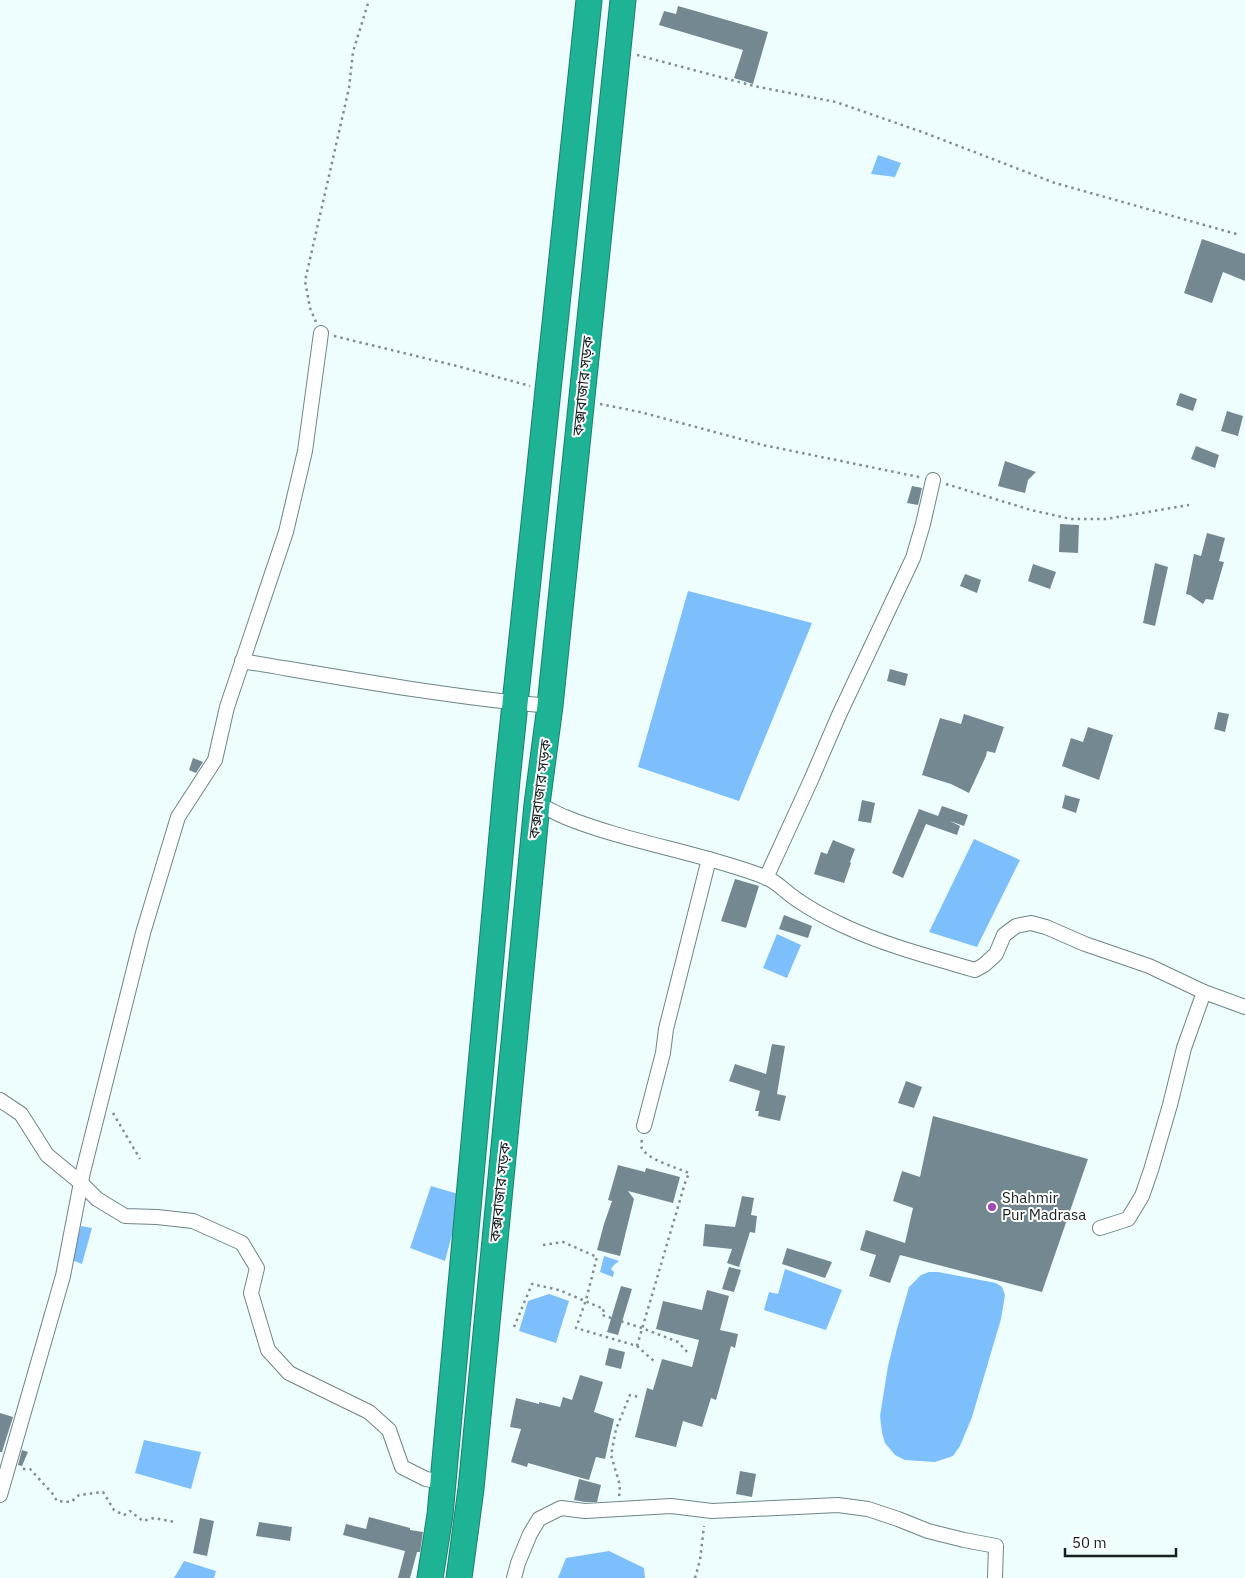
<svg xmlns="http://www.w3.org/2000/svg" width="1245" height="1578" viewBox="0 0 1245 1578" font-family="'IBM Plex Sans','Noto Sans Bengali',sans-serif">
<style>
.water{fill:#7dbffc}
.building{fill:#738891}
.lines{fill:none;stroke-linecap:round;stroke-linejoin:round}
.street-casing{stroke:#6e8586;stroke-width:16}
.highway-casing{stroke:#1c7f6c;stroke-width:27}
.path{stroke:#818e8e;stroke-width:2.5;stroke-dasharray:2.5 4;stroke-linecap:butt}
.street{stroke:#fff;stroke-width:14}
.highway{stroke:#1fb395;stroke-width:25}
.poi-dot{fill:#a249b4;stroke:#fff;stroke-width:2}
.labels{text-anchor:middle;stroke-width:4;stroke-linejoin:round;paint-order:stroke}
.street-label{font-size:15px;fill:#161f20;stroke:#fff}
.poi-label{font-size:15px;fill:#161f20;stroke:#fff;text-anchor:start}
</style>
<rect width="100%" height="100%" fill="#eefefe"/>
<g class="water">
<polygon points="878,155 901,163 895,177 871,174"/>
<polygon points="688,591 812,623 739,801 638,767"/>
<polygon points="974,839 1020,860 977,947 929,932"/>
<polygon points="777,934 801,945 787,978 763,968"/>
<polygon points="431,1186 458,1194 454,1227 445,1261 410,1248"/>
<polygon points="81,1226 92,1228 82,1264 72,1260"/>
<polygon points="604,1256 619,1261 614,1265 611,1269 614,1272 613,1277 600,1272"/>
<polygon points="785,1269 842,1290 826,1330 764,1310 769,1292 778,1294"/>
<polygon points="929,1272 938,1272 996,1283 1002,1287 1005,1295 1001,1319 972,1417 960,1446 953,1456 935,1462 905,1460 895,1455 885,1443 882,1433 880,1416 888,1366 897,1329 909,1287 921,1275"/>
<polygon points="549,1294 569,1301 556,1343 519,1331 528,1301"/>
<polygon points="144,1440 201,1452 191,1489 135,1473"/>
<polygon points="609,1551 644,1568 645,1578 558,1578 566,1558"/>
<polygon points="184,1561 216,1571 214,1578 174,1578"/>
</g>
<g class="building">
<polygon points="678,6 768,32 753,84 734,78 743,50 659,25 664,11 676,14"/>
<polygon points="1202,239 1245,254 1245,281 1223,272 1212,303 1184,293"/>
<polygon points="1180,393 1197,399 1193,411 1176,405"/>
<polygon points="1227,411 1243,416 1238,436 1221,431"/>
<polygon points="1196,446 1219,455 1215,468 1191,459"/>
<polygon points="1005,461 1036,472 1028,480 1025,493 998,486"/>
<polygon points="912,486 922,488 918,505 907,503"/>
<polygon points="1060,524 1079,525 1078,553 1059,552"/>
<polygon points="1207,533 1225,538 1219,561 1224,562 1213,600 1206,599 1203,604 1190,595 1186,594 1194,554 1201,556"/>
<polygon points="1155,563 1168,567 1155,626 1143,623"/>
<polygon points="1033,564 1056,572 1050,589 1028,581"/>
<polygon points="965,574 981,580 977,593 960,586"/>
<polygon points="890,669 908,674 905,686 887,681"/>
<polygon points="1218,712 1229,714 1225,732 1214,729"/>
<polygon points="964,714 1004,727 995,753 987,751 986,756 969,793 951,784 922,775 940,718 961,724"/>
<polygon points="1088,727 1113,735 1099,780 1062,766 1071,738 1083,742"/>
<polygon points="193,758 203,762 196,773 189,770"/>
<polygon points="1065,795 1080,799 1076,813 1062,808"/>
<polygon points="862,800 875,803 871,823 858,821"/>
<polygon points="942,806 968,815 964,826 950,821 960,826 957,835 926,824 903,878 892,873 919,809 938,816"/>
<polygon points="833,840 855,849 850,862 851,863 844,883 814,874 821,852 827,854"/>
<polygon points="735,879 759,886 746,928 721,921"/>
<polygon points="784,915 812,926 808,938 779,929"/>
<polygon points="772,1044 785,1046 777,1094 786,1096 780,1121 758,1116 759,1111 755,1111 760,1091 729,1081 735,1064 766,1074"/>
<polygon points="906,1081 922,1087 914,1108 898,1103"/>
<polygon points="933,1116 1088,1159 1042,1292 900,1255 890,1283 869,1276 876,1255 860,1250 866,1230 905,1243 913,1208 893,1201 902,1171 920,1177"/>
<polygon points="618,1165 645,1172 646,1168 680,1177 673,1203 628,1191 634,1199 620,1256 597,1250 604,1224 612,1201 608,1200"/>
<polygon points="742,1196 754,1198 751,1215 757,1216 755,1233 750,1232 739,1267 727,1263 732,1249 703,1246 705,1224 735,1227"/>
<polygon points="787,1248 832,1262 825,1278 782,1264"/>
<polygon points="729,1267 741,1270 734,1292 722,1289"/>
<polygon points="621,1286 632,1289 618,1335 607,1332"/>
<polygon points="707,1290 729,1296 720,1330 738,1334 735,1348 731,1346 716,1400 711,1398 702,1427 683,1421 676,1447 635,1437 647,1388 653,1390 662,1359 692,1367 699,1340 656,1329 663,1301 702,1310"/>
<polygon points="609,1348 625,1352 621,1369 605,1365"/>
<polygon points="580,1375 603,1382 594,1412 614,1419 605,1459 596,1457 589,1480 528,1463 527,1467 511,1462 521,1429 510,1427 516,1398 539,1404 539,1402 560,1407 563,1397 572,1400"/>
<polygon points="0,1413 13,1417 2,1452 0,1452"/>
<polygon points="22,1450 28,1452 22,1466 18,1465"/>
<polygon points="740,1471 756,1474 752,1497 736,1494"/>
<polygon points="579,1479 601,1485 597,1502 585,1502 574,1500"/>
<polygon points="369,1517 410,1528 410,1530 423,1532 420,1552 417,1552 410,1578 398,1578 405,1551 343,1535 346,1524 366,1529"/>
<polygon points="200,1518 214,1521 207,1556 193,1553"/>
<polygon points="259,1522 292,1527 290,1541 256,1536"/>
</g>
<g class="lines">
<defs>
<g id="street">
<path d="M242,661C344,678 447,697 550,706"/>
<path d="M537,804C547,808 556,813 565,817C629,843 700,852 765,877C778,882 787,894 799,901C812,910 827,918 842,925C884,945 930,957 975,970L984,965L996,954L1004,935L1016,926L1031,923L1046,927L1085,944L1149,966L1204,992L1245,1007"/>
<polyline points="766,878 811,780 839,715 913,558 923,524 933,480"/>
<polyline points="0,1100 21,1114 47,1155 81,1183 97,1199 125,1216 157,1217 193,1221 242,1243 257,1268 251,1293 268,1350 289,1373 369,1412 389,1430 402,1467 426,1479 442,1482"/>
<polyline points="644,1126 663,1053 666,1029 709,859"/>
<polyline points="1100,1228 1128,1219 1142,1196 1151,1170 1170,1105 1184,1048 1204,992"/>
<polyline points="0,1495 63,1276 83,1172 143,933 178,817 215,760 227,707 286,532 305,451 321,333"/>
<polyline points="514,1578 518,1563 530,1534 539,1519 561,1508 585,1511 671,1506 712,1511 838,1505 868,1509 898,1519 928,1531 964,1540 996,1546 995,1578"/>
</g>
<g id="highway">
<polyline points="430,1578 440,1515 507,780 589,0"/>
<polyline points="459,1578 471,1489 537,804 550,706 623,0"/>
</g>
</defs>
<use href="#street" class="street-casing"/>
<use href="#highway" class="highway-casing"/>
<g class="path">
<polyline points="637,55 754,86 836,102 925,133 1055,183 1240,235"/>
<polyline points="316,322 310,308 305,281 349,88 353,52 369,0"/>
<polyline points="334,336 457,366 530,386"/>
<polyline points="600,404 640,412 763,445 919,477"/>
<polyline points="946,484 1031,510 1071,519 1106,519 1189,505"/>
<polyline points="113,1113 140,1159"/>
<polyline points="543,1245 563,1242 597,1257 586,1300 576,1328 637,1346 655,1362"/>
<polyline points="514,1327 532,1284 559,1290 604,1309 602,1315 642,1328 678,1342 689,1354"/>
<path d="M637,1346L685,1183L689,1173C678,1168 644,1159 641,1146C641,1145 642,1140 642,1138"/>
<polyline points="23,1469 30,1469 52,1493 57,1501 71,1502 79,1495 103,1492 114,1510 124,1515 130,1511 143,1521 154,1518 175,1522"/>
<polyline points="619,1496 620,1491 619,1482 611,1455 616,1429 630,1395 639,1397"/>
<polyline points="695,1578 700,1560 704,1526"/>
</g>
<use href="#street" class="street"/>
<use href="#highway" class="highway"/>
</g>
<circle class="poi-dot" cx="992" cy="1207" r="5"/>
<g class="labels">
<g class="street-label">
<text transform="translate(583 386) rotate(-84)" y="5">কক্সবাজার সড়ক</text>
<text transform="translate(540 789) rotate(-83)" y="5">কক্সবাজার সড়ক</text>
<text transform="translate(500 1192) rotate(-84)" y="5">কক্সবাজার সড়ক</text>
</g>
<g class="poi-label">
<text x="1002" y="1203">Shahmir<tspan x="1002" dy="17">Pur Madrasa</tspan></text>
</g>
</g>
<path d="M1065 1548v8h111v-8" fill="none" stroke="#161f20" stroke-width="2.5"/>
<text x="1072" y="1548" font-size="15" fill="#161f20" stroke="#ffffff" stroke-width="4" paint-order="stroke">50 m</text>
</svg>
